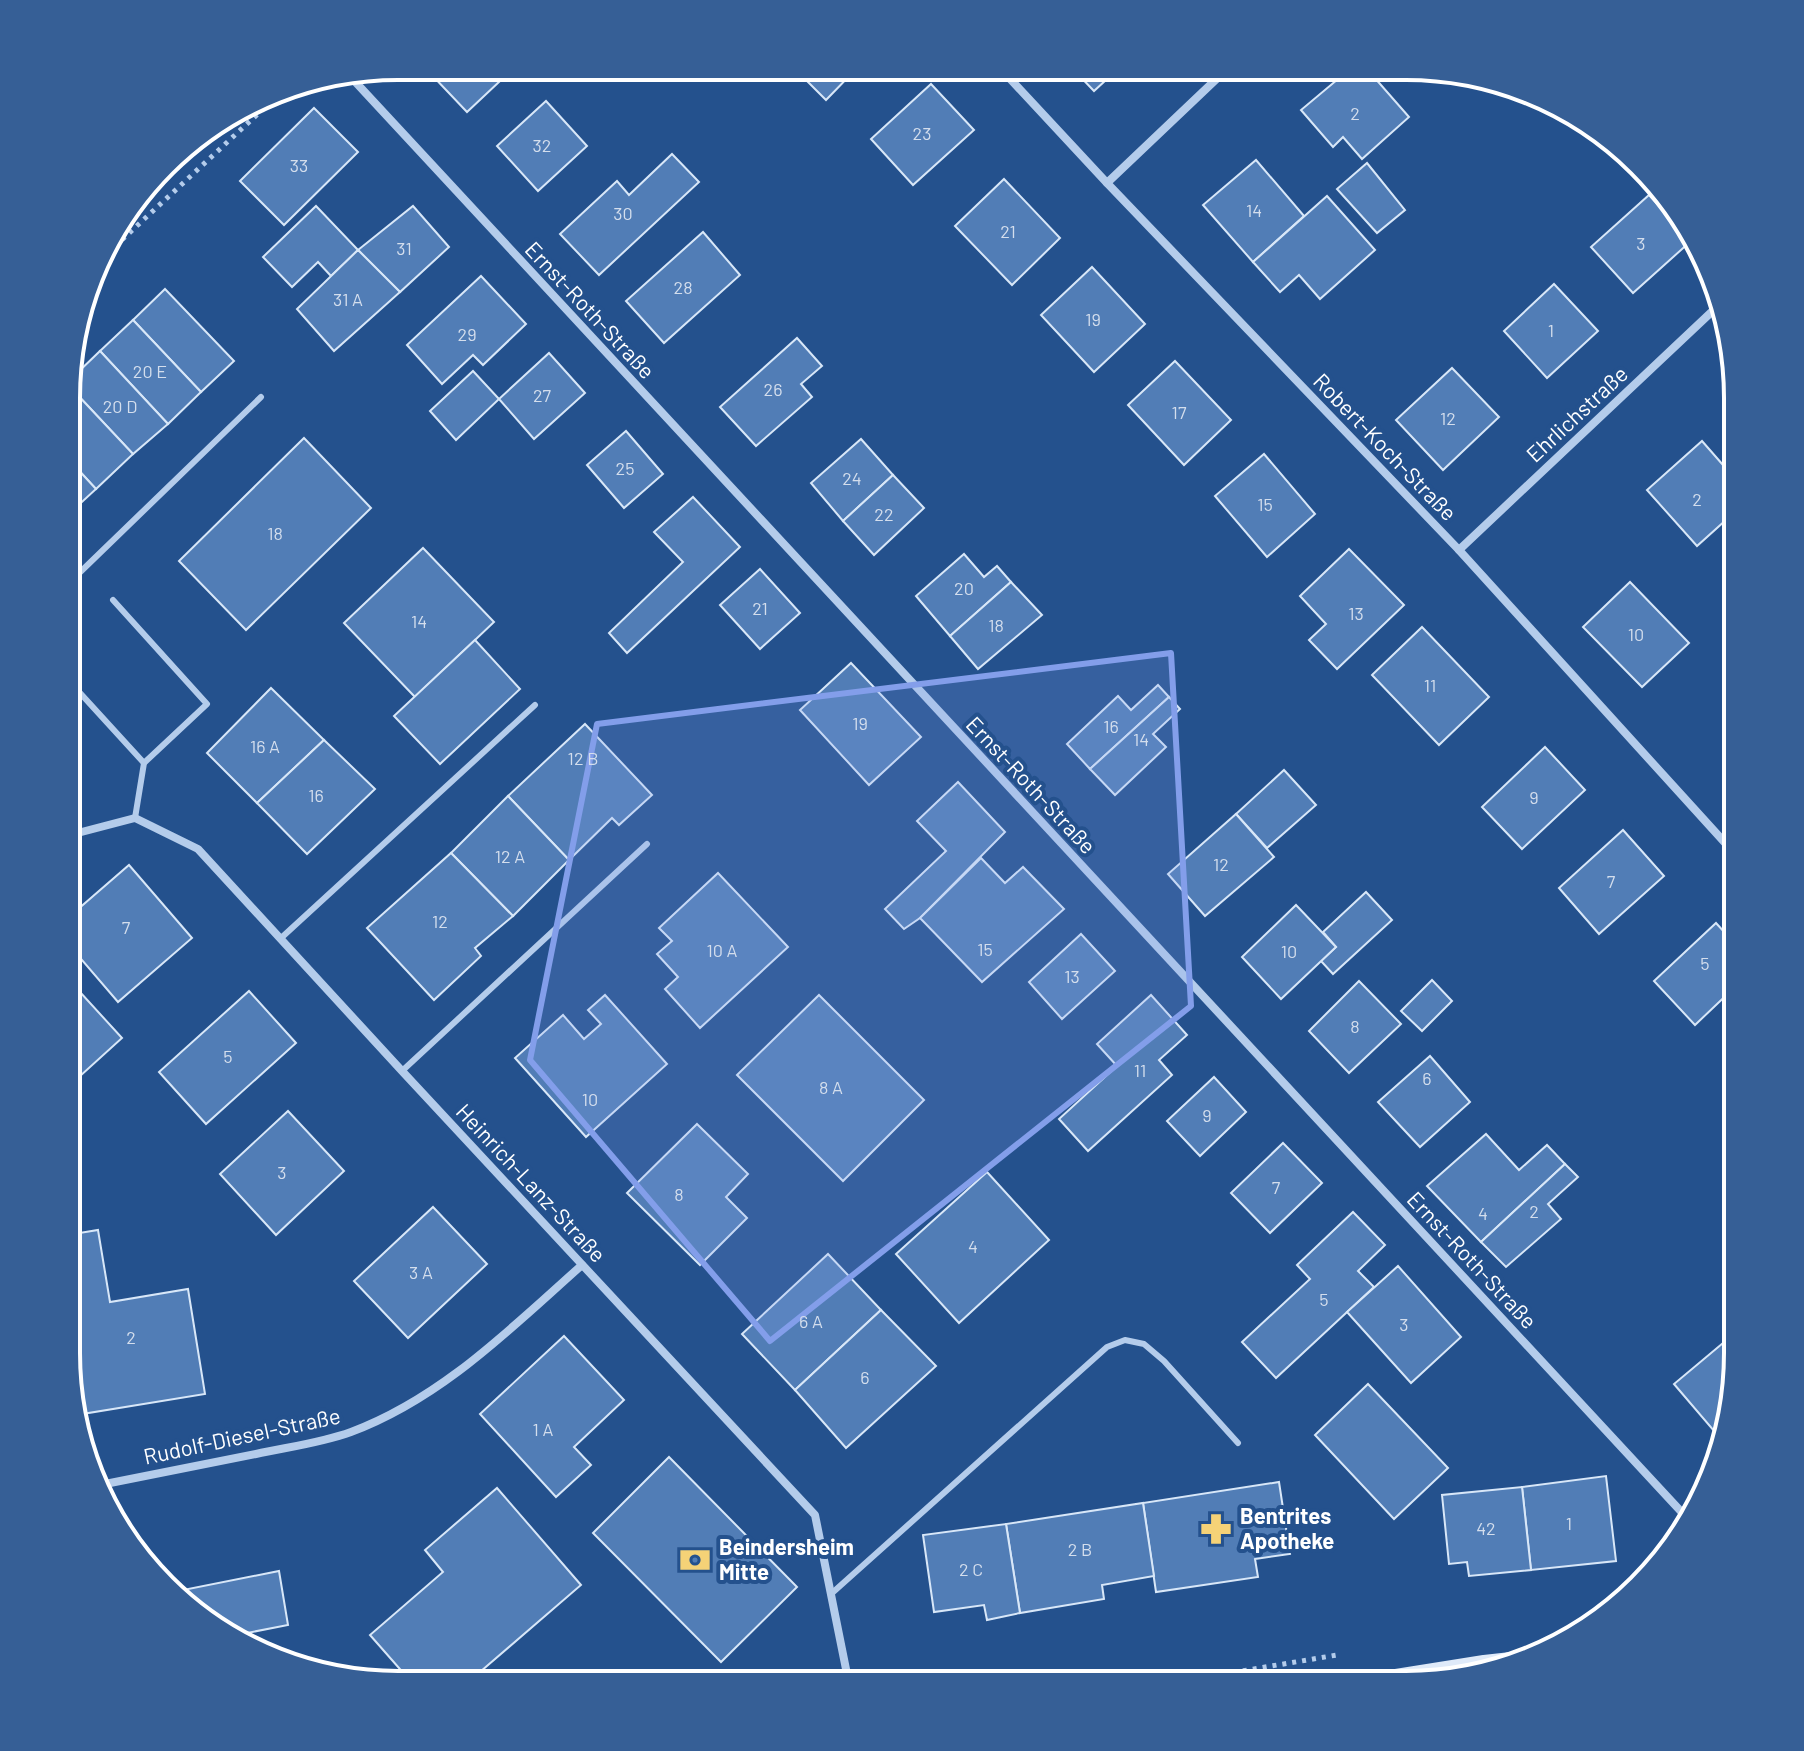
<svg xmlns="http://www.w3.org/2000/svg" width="1804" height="1751" viewBox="0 0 1804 1751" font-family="Barlow,sans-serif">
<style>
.building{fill:#517db6;stroke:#d8e7f8;stroke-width:2}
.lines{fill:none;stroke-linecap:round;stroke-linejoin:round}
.path{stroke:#b4cceb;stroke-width:5;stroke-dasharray:4 6;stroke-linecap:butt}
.lane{stroke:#b4cceb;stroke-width:6}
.street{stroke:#b4cceb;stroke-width:8}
.secondary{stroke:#dfeaf9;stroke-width:16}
.marked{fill:#839eea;fill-opacity:0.2;stroke:#839eea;stroke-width:6;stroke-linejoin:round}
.labels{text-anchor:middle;stroke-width:8;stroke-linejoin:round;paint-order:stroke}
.number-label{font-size:18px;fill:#d4deed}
.street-label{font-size:22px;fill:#fff;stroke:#24518d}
.poi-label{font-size:22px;font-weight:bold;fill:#fff;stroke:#24518d;text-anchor:start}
.rim{fill:none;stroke:#fff;stroke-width:4}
</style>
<rect width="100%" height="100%" fill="#24518d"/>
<g class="building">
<polygon points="435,66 512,66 514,68 467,112 429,72"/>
<polygon points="567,66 593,67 578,79"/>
<polygon points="793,67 858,67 826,100"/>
<polygon points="1072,68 1119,68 1094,91"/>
<polygon points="1350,69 1367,69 1409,117 1362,159 1343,137 1333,147 1301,110"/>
<polygon points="931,84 974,130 913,185 871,139"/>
<polygon points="546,101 587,146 538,191 497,146"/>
<polygon points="314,108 358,152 284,225 240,181"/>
<polygon points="672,154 699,182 599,275 560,234 617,181 629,195"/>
<polygon points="1256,160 1304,216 1253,262 1203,205"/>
<polygon points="1367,163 1405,210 1377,233 1337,189"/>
<polygon points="1004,179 1060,238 1012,285 955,226"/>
<polygon points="1649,195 1691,241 1633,293 1591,247"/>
<polygon points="1327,196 1375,250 1320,299 1299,275 1280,292 1253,262"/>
<polygon points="316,206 358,250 331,276 318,262 292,287 263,257"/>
<polygon points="413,206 449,247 400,292 358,250"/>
<polygon points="703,232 740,275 664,343 626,301"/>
<polygon points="358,250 400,292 334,351 297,309"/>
<polygon points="1092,267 1145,324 1094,372 1041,315"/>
<polygon points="481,276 526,324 483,365 473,355 442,384 407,345"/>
<polygon points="1554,284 1598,331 1547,378 1504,331"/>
<polygon points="165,289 234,361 201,392 133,320"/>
<polygon points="133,320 201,392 168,424 100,351"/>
<polygon points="797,338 822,366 801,384 812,397 756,446 720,407"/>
<polygon points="100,351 168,424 133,454 72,389 72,378"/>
<polygon points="549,353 585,393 534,439 499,399"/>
<polygon points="1175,361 1231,420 1184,465 1128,405"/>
<polygon points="1452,368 1499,417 1443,470 1396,420"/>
<polygon points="473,371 499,399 456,440 430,411"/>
<polygon points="72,389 133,454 96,489 72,463"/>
<polygon points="626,431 663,474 624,508 587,465"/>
<polygon points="304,438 371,508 246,630 179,561"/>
<polygon points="861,439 893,475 843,521 811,483"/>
<polygon points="1702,441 1737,481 1737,510 1697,546 1647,490"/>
<polygon points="1264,454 1315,514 1267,557 1215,496"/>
<polygon points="72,463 96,489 71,512"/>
<polygon points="893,475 924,508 874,555 843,521"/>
<polygon points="693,497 740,547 627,653 609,633 683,562 654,532"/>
<polygon points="423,548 494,622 415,697 344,623"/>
<polygon points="1349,549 1404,605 1337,669 1309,640 1326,624 1300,596"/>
<polygon points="964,554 984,577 997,566 1011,582 950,636 916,596"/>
<polygon points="760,569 800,613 760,649 720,605"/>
<polygon points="1011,582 1042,615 978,669 950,636"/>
<polygon points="1630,582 1689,643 1642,687 1583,627"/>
<polygon points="1422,627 1489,697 1439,745 1372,675"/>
<polygon points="475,640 520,689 440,764 394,716"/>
<polygon points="851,663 921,737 869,785 800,710"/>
<polygon points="1158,685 1169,697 1090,769 1067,744 1118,696 1131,710"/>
<polygon points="271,688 324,740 257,803 207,753"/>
<polygon points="1169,697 1180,709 1153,734 1166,747 1115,795 1090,769"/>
<polygon points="585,724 652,795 619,825 612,818 569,860 508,796"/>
<polygon points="324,740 375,789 307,854 257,803"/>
<polygon points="1545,747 1585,790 1522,849 1482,807"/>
<polygon points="1284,770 1316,805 1267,848 1236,814"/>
<polygon points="958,782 1005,832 920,918 904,929 885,909 946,851 917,821"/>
<polygon points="508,796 569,860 513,916 451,853"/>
<polygon points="1236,814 1274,857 1205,916 1168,874"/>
<polygon points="1623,830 1664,876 1599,934 1559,888"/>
<polygon points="451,853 513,916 475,948 481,956 434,1000 367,928"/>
<polygon points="981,858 1005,883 1023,867 1064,909 982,982 920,918"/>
<polygon points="129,865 192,938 118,1002 69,945 69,917"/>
<polygon points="718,873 788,947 700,1028 665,989 678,977 657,954 672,941 659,928"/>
<polygon points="1366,892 1392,920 1333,974 1321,961 1336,947 1323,932"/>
<polygon points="1296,905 1336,947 1281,999 1242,957"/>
<polygon points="1716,923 1737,946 1737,985 1695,1025 1654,981"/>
<polygon points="1081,934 1115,971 1062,1019 1029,982"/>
<polygon points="69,980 122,1038 68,1087"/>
<polygon points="1432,980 1452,1001 1422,1031 1401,1011"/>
<polygon points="1359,981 1401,1024 1349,1073 1309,1031"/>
<polygon points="249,991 296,1043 206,1124 159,1072"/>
<polygon points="605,995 667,1064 586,1137 515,1058 563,1015 584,1039 601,1024 588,1010"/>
<polygon points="819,995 924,1100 843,1181 737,1075"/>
<polygon points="1151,995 1187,1035 1159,1060 1172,1075 1088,1151 1059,1119 1117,1066 1097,1044"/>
<polygon points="1430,1056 1470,1102 1420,1147 1378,1102"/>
<polygon points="1214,1077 1246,1112 1200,1156 1167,1121"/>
<polygon points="288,1111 344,1171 276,1235 220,1174"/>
<polygon points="697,1124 748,1174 726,1197 747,1218 700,1265 627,1193"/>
<polygon points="1486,1134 1519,1170 1547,1145 1565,1164 1481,1242 1427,1186"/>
<polygon points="1283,1143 1322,1183 1270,1233 1231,1193"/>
<polygon points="1565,1164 1578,1177 1548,1204 1561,1219 1506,1267 1481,1242"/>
<polygon points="987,1172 1049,1240 959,1323 896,1254"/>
<polygon points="433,1207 487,1264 408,1338 354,1281"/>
<polygon points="1353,1212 1385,1245 1358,1271 1374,1287 1276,1378 1242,1342 1310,1279 1297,1265"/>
<polygon points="98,1230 110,1302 188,1289 205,1394 76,1415 67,1374 67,1235"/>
<polygon points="828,1254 881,1310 795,1390 742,1334"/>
<polygon points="1398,1266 1461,1337 1411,1383 1347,1312"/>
<polygon points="881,1310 936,1366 846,1448 795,1390"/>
<polygon points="1735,1333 1737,1336 1737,1374 1720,1438 1674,1384"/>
<polygon points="564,1336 624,1400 574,1447 591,1465 556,1497 480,1414"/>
<polygon points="1368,1384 1448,1468 1394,1519 1315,1435"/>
<polygon points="669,1457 797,1587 721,1662 593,1533"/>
<polygon points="1606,1476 1616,1561 1531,1570 1522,1487"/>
<polygon points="1279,1482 1290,1554 1255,1559 1258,1577 1156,1592 1143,1503"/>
<polygon points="1522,1487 1531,1570 1469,1576 1467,1562 1449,1564 1442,1495"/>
<polygon points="497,1488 581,1585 466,1684 413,1684 370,1635 443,1572 425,1550"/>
<polygon points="1143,1503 1154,1576 1102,1585 1104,1599 1020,1613 1006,1524"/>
<polygon points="1006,1524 1020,1613 987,1620 984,1605 934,1612 923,1535"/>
<polygon points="279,1571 288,1625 247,1633 233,1636 178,1591"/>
<polygon points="247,1633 251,1650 233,1636"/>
</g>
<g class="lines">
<g class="path">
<polyline points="100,260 289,85"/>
<polyline points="1164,1684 1337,1655"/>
</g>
<g class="lane">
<polyline points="71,581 261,397"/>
<polyline points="113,600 207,704 144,763 135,818"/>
<polyline points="70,682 144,763"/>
<polyline points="280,939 535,705"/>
<polyline points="402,1071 647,844"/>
<polyline points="831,1594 1107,1347 1125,1340 1144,1344 1164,1361 1238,1443"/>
</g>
<g class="street">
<polyline points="1000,68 1107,183 1459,550 1737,856"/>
<polyline points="348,74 1688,1519"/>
<polyline points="1107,183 1228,68"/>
<polyline points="1459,550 1720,304"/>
<polyline points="70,835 135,818 198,849 402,1071 815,1515 849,1684"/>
<path d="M95,1486C149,1475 203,1465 256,1454C288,1447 321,1443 351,1432C442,1398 511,1328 582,1265"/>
</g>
<polyline class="secondary" points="1352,1684 1484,1663 1538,1657"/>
</g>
<path class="marked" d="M1171,653L1191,1006L770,1341L530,1060L597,724Z"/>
<defs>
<symbol id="pharmacy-bare" viewBox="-9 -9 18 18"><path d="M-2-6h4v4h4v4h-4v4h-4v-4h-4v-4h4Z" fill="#f5d277" stroke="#24518d" stroke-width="2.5" paint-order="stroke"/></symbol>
<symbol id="bank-bare" viewBox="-9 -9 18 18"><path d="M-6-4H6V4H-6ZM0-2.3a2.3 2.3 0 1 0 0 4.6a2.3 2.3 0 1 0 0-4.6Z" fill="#f5d277" stroke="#24518d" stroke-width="2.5" paint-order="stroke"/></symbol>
</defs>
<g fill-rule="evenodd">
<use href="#pharmacy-bare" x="1194" y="1507" width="44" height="44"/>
<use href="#bank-bare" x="673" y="1538" width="44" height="44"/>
</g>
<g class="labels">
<g class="number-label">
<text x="1355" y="120">2</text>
<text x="922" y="140">23</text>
<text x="542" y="152">32</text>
<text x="299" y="172">33</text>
<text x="1254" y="217">14</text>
<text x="623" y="220">30</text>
<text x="1008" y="238">21</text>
<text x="1641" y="250">3</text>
<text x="404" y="255">31</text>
<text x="683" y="294">28</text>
<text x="348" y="306">31 A</text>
<text x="1093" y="326">19</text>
<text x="1551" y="337">1</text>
<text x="467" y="341">29</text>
<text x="150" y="378">20 E</text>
<text x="773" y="396">26</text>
<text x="542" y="402">27</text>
<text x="120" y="413">20 D</text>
<text x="1179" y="419">17</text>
<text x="1448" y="425">12</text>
<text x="625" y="475">25</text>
<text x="852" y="485">24</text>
<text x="1697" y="506">2</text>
<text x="1265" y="511">15</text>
<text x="884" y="521">22</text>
<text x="275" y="540">18</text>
<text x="964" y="595">20</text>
<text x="760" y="615">21</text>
<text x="1356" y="620">13</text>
<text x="419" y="628">14</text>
<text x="996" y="632">18</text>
<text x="1636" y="641">10</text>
<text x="1430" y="692">11</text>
<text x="860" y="730">19</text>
<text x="1111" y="733">16</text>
<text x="1141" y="746">14</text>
<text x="265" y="753">16 A</text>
<text x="583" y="765">12 B</text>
<text x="316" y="802">16</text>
<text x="1534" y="804">9</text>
<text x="510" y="863">12 A</text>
<text x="1221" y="871">12</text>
<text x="1611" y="888">7</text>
<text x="440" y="928">12</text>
<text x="126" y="934">7</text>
<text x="985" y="956">15</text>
<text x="722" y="957">10 A</text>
<text x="1289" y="958">10</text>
<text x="1705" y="970">5</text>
<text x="1072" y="983">13</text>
<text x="1355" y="1033">8</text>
<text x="228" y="1063">5</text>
<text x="1140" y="1077">11</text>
<text x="1427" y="1085">6</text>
<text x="831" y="1094">8 A</text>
<text x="590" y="1106">10</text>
<text x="1207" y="1122">9</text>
<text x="282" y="1179">3</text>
<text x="1276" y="1194">7</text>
<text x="679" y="1201">8</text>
<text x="1534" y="1218">2</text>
<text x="1483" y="1220">4</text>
<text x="973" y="1253">4</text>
<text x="421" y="1279">3 A</text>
<text x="1324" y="1306">5</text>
<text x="811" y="1328">6 A</text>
<text x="1404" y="1331">3</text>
<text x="131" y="1344">2</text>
<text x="865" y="1384">6</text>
<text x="543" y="1436">1 A</text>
<text x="1569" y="1530">1</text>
<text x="1486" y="1535">42</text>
<text x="1080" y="1556">2 B</text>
<text x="971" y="1576">2 C</text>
</g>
<g class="street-label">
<text transform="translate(590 310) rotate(47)" y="8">Ernst-Roth-Straße</text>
<text transform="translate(1577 414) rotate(-43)" y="8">Ehrlichstraße</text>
<text transform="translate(1385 447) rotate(46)" y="8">Robert-Koch-Straße</text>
<text transform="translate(1031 785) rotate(47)" y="8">Ernst-Roth-Straße</text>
<text transform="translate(531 1183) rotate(47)" y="8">Heinrich-Lanz-Straße</text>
<text transform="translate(1472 1260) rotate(47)" y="8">Ernst-Roth-Straße</text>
<text transform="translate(242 1436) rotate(-12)" y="8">Rudolf-Diesel-Straße</text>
</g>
<g class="poi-label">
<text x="1240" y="1524">Bentrites<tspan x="1240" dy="25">Apotheke</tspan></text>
<text x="719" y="1555">Beindersheim<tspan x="719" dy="25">Mitte</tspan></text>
</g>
</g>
<path d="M0 0H1804V1751H0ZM398 80H1406A318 318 0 0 1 1724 398V1353A318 318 0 0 1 1406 1671H398A318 318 0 0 1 80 1353V398A318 318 0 0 1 398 80Z" fill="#365f96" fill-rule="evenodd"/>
<path class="rim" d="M398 80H1406A318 318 0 0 1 1724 398V1353A318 318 0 0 1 1406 1671H398A318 318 0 0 1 80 1353V398A318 318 0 0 1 398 80Z"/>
</svg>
